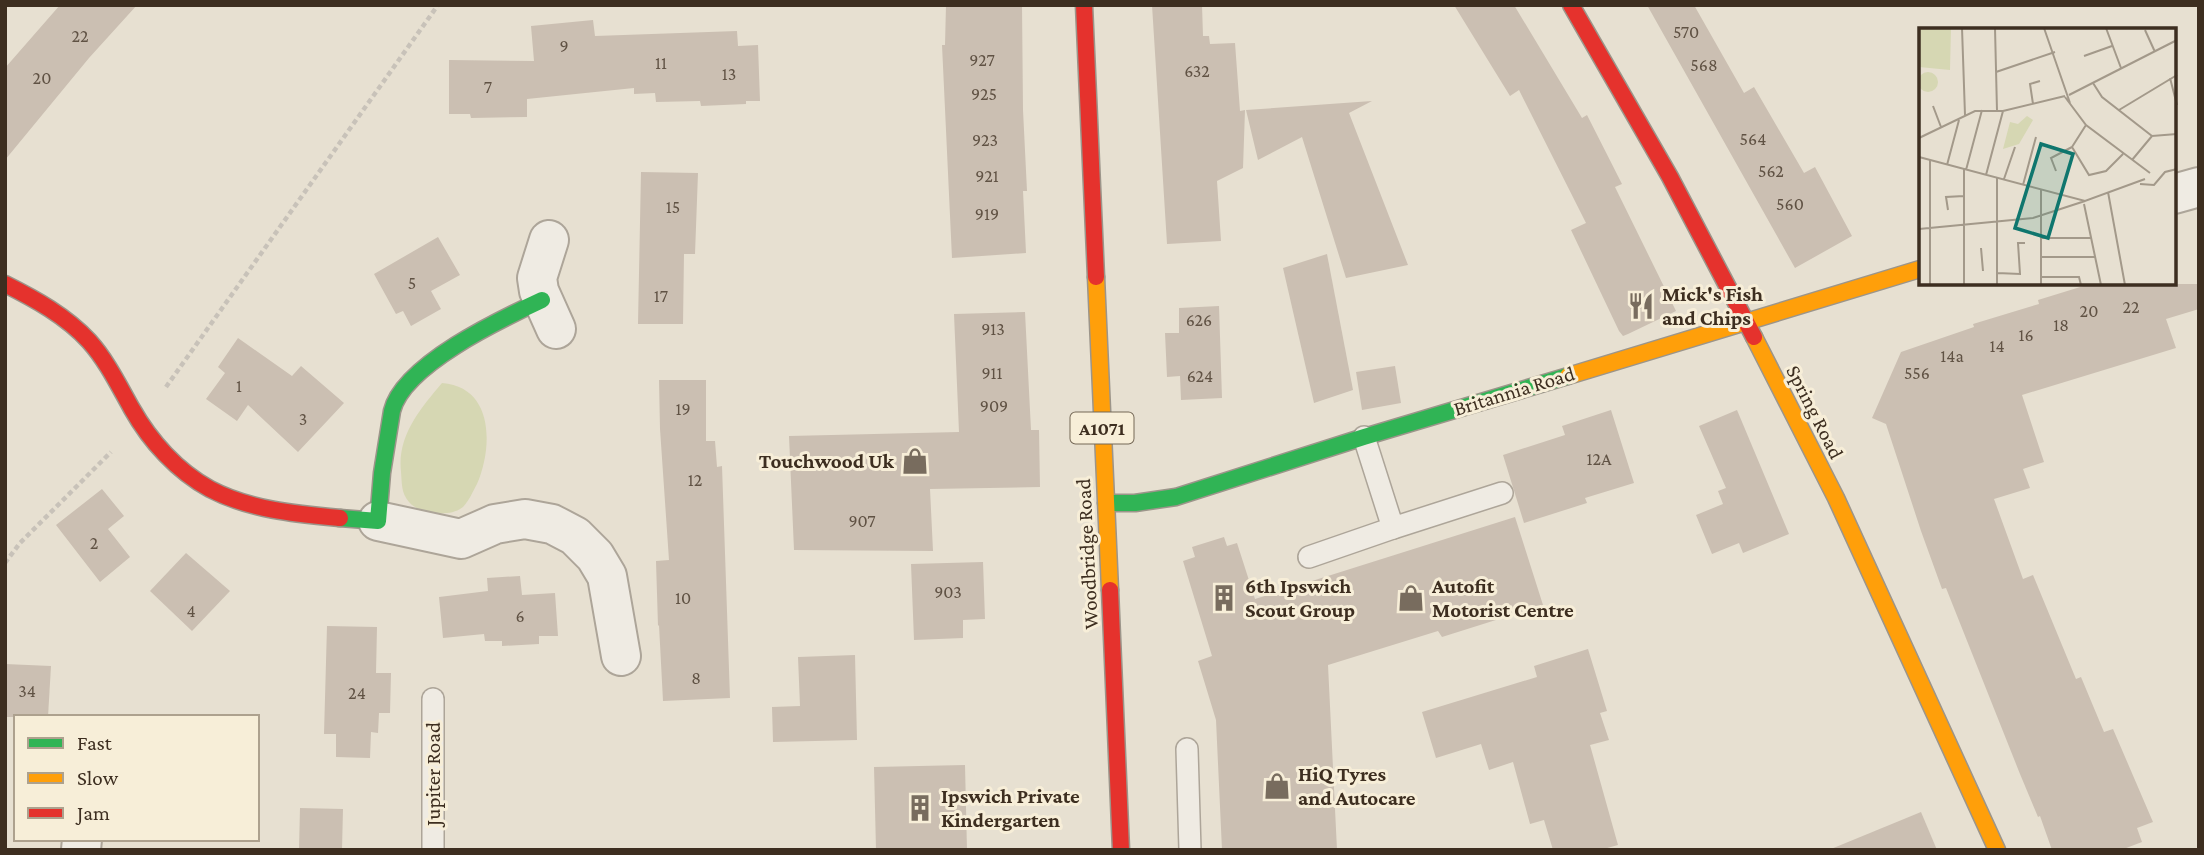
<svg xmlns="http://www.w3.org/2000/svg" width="2204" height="855" viewBox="0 0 2204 855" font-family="'Crimson Pro',serif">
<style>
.green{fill:#d6d7b3}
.building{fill:#cbbfb2}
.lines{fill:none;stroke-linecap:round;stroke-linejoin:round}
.lane-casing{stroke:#ada599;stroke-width:24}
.street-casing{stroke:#ada599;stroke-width:42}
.fast-casing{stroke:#9c958a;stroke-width:19}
.slow-casing{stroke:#9c958a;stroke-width:19}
.jam-casing{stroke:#9c958a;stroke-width:19}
.path{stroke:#c8c2b9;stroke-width:4.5;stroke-dasharray:5 3.5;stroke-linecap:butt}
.lane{stroke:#efebe3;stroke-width:21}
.street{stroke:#efebe3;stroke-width:38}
.fast{stroke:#30b455;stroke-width:16}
.slow{stroke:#ff9f0a;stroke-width:16}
.jam{stroke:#e5322d;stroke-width:16}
.labels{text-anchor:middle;stroke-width:6;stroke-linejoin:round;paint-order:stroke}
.number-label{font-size:18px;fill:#605244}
.shield{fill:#f7eed8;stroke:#756857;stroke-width:2}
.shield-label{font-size:19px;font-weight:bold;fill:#3d2e20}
.poi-label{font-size:21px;font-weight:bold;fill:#3d2e20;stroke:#f7eed8;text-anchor:start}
.street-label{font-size:21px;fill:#3d2e20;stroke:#f7eed8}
.inset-road{fill:none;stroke:#a3998a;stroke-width:2}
.view{fill:#0f766e;fill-opacity:0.15;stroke:#0f766e;stroke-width:3.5}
.inset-edge{fill:none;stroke:#3d2e20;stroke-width:3.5}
</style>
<rect width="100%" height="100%" fill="#e7e0d1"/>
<path class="green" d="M442,383C494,387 493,447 477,484C473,491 469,501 463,507C450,518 419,514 409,502C401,493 402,483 401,472C397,436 420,409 442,383Z"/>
<g class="building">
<polygon points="60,5 137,5 89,58 5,160 5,68"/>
<polygon points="946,5 1022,5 1023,110 1027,191 1023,191 1026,253 952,258 942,45 945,45"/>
<polygon points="1152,5 1202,5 1203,36 1209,36 1210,44 1235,43 1240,111 1245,110 1243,168 1217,181 1221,241 1167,244"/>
<polygon points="1454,5 1514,5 1582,118 1587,115 1622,184 1615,187 1676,311 1628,334 1623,336 1619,331 1571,230 1586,223 1519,90 1510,96"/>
<polygon points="1647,5 1694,5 1744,93 1754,87 1804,173 1815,167 1852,236 1795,268"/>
<polygon points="593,20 595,36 737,31 738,46 758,45 760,101 746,101 746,104 701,106 700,101 656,102 655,93 634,94 634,88 527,99 527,117 471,118 470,114 449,114 449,60 534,61 531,26"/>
<polygon points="1372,101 1349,113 1408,265 1346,278 1302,137 1258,160 1246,110"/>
<polygon points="641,172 698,173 695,254 684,254 683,324 638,324"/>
<polygon points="438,237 460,275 431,291 441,309 411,326 403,311 396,314 374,274"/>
<polygon points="1327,254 1353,390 1314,403 1283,268"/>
<polygon points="2090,284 2199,284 2199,309 2166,319 2176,348 2022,395 2044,462 2023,469 2030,488 1994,499 2023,579 2033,575 2076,679 2081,677 2104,732 2113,729 2153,822 2137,828 2142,842 2121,850 2052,850 2040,816 2038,817 2020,774 1946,588 1942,589 1921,531 1886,424 1872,418 1901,352 1974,327 1973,324 2039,304 2038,300"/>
<polygon points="1219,306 1222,398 1181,400 1180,376 1167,377 1165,333 1179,333 1179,308"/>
<polygon points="1025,312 1031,430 1039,430 1040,487 930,489 933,551 794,550 789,436 959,432 954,314"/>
<polygon points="238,338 292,376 301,366 344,403 298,452 248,405 237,421 206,399 225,373 218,367"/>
<polygon points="1395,366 1401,403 1362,410 1356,372"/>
<polygon points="659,380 706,380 706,441 715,441 717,467 722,466 730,698 663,701 659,625 658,626 656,561 669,560 660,429"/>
<polygon points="1611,410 1634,483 1585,498 1587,503 1524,523 1503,455 1565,435 1562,426"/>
<polygon points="1737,410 1789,534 1743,553 1739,543 1712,554 1696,515 1723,504 1718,491 1726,488 1699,426"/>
<polygon points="102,489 124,516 108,529 130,557 100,582 56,525"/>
<polygon points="1515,517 1543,605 1442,637 1438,631 1328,665 1337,850 1222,850 1216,720 1198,661 1212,656 1183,561 1195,557 1192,547 1224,537 1227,546 1237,543 1255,599"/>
<polygon points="186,553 230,591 192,631 150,591"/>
<polygon points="983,562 985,619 963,620 963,638 914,640 911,564"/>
<polygon points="520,576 522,595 555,593 558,636 539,636 539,644 502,646 502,641 485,641 484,634 443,638 439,597 488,591 487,578"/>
<polygon points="327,626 377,627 376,673 391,673 390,713 379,713 378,733 371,732 370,758 336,757 336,734 324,734"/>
<polygon points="1588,649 1607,711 1600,713 1609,740 1590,745 1618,845 1600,850 1553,850 1544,820 1530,824 1513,762 1489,770 1481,744 1436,758 1422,712 1537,677 1534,666"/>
<polygon points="855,655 857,740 773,742 772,707 800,706 798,657"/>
<polygon points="5,664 51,666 48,717 5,717"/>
<polygon points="965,765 967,850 876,850 874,767"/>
<polygon points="300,808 343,809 342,850 299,850"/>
<polygon points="1921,812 1937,850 1832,850 1831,849"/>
</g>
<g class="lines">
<defs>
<g id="lane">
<polyline points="1364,437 1393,528 1502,493"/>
<polyline points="1309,557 1393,528"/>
<polyline points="1187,749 1190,850"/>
<polyline points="433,850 433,699"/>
</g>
<g id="street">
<polyline points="2174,194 2199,187"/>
<polyline points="549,240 537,278 539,291 556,329"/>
<polyline points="378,521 461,539 495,524 525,519 552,524 575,536 595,556 607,576 621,656"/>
<polyline points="81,850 82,839"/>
</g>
<g id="fast">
<polyline points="1106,503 1135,503 1176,497 1364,437 1568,376"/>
<path d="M340,518L378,521L382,473L392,411C403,365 501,319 542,300"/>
</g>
<g id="slow">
<polyline points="1096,277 1110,590"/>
<polyline points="1754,337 1836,498 1997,850"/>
<polyline points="1568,376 1920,269"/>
</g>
<g id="jam">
<polyline points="1084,5 1096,277"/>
<polyline points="1571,5 1670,177 1754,337"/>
<path d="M5,284C35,299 66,316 89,341C107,361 119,386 132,409C150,441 177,471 210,489C250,510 297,514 340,518"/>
<polyline points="1110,590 1121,850"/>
</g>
</defs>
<use href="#lane" class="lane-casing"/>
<use href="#street" class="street-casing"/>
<use href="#fast" class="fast-casing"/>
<use href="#slow" class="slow-casing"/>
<use href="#jam" class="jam-casing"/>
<g class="path">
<polyline points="166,387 438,5"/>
<polyline points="5,563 20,543 111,452"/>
</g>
<use href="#lane" class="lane"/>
<use href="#street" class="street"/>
<use href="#fast" class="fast"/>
<use href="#slow" class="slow"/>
<use href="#jam" class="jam"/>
</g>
<defs>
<symbol id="restaurant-bare" viewBox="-9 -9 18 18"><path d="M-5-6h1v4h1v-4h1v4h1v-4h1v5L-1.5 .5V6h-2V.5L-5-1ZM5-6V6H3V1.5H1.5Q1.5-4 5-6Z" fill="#786c5e" stroke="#f7eed8" stroke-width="2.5" paint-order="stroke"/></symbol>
<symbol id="shop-bare" viewBox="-9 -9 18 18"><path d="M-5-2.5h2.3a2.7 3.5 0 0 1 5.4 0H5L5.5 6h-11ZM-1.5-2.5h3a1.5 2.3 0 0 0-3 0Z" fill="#786c5e" stroke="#f7eed8" stroke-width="2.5" paint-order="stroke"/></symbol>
<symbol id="building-bare" viewBox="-9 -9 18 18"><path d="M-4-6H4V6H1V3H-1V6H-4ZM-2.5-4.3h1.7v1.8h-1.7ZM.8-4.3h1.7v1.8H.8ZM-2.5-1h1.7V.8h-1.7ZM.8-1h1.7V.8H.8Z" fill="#786c5e" stroke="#f7eed8" stroke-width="2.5" paint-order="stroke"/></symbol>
</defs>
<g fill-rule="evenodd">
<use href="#restaurant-bare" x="1622" y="287" width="38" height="38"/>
<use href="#shop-bare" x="896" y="442" width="38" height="38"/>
<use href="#building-bare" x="1205" y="579" width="38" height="38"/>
<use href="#shop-bare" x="1392" y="579" width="38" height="38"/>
<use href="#shop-bare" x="1258" y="767" width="38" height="38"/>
<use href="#building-bare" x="901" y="789" width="38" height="38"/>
</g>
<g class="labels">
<g class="number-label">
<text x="1686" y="38">570</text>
<text x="80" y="42">22</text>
<text x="564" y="52">9</text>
<text x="982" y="66">927</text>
<text x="661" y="69">11</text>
<text x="1704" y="71">568</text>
<text x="1197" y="77">632</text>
<text x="729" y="80">13</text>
<text x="42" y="84">20</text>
<text x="488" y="93">7</text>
<text x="984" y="100">925</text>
<text x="1753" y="145">564</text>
<text x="985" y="146">923</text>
<text x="1771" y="177">562</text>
<text x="987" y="182">921</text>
<text x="1790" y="210">560</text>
<text x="673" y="213">15</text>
<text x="987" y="220">919</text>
<text x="412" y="289">5</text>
<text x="661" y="302">17</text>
<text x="2131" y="313">22</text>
<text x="2089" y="317">20</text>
<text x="1199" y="326">626</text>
<text x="2061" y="331">18</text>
<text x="993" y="335">913</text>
<text x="2026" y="341">16</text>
<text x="1997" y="352">14</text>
<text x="1952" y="362">14a</text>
<text x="992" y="379">911</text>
<text x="1917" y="379">556</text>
<text x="1200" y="382">624</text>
<text x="239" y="392">1</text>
<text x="994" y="412">909</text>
<text x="683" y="415">19</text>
<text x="303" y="425">3</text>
<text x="1599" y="465">12A</text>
<text x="695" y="486">12</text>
<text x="862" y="527">907</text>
<text x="94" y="549">2</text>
<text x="948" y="598">903</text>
<text x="683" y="604">10</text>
<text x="191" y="617">4</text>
<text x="520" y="622">6</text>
<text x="696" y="684">8</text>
<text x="27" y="697">34</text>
<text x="357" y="699">24</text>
</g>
<rect class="shield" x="1070.5" y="412.5" width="63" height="31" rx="5"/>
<g class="shield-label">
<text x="1102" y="435">A1071</text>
</g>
<g class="poi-label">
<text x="1662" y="301">Mick's Fish<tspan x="1662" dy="24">and Chips</tspan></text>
<text x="894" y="468" text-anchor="end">Touchwood Uk</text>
<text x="1245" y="593">6th Ipswich<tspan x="1245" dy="24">Scout Group</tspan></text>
<text x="1432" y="593">Autofit<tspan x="1432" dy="24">Motorist Centre</tspan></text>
<text x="1298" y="781">HiQ Tyres<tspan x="1298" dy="24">and Autocare</tspan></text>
<text x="941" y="803">Ipswich Private<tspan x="941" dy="24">Kindergarten</tspan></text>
</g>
<g class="street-label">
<text transform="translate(1514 391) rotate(-17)" y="7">Britannia Road</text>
<text transform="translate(1815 412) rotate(63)" y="7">Spring Road</text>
<text transform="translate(1087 554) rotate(-93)" y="7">Woodbridge Road</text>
<text transform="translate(433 774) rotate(-90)" y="7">Jupiter Road</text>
</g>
</g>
<g transform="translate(1919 28)">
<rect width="257" height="257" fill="#e7e0d1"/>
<path d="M0,0H32L31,42L0,39ZM-1 54a10 10 0 1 1 20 0a10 10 0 1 1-20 0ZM108,88L114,92L100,116L84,121L91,94L99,96Z" fill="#d6d7b3"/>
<path class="inset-road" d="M43,0L46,87M76,0L78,83M125,0L151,75M187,0L202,40M226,2L236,24M165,28L193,18M77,44L136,24M251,50L258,77M174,55L183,69L233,108L258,106M150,67L258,12M146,69L167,97L231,145M114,76L111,56L121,53M14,78L22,99M200,82L258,47M167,97L153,119L170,147L187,143L204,126M0,110L56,83H84L146,68M0,129L166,173L226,151M213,132L233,108M28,137L40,92M47,142L63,82M137,143L132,130L153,119M67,147L84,83M85,151L96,119M221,156L235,157L246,144L258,141M104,157L117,109M189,164L206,257M165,176L182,257M29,182L27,169L45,168M0,201L114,190L166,173M122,210H173M62,220L64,243M122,229H176M78,245L101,246L99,215H106M122,249H160L162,257M11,257V132M45,257V141M78,257V150M122,257V162"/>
<path class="view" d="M122,116L154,126L129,210L96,200Z"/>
<rect width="257" height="257" class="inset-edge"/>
</g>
<rect width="2204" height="855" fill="none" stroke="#3d2e20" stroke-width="14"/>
<rect x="14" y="715" width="245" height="126" fill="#f7eed8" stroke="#ada18e" stroke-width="2"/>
<rect x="28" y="738" width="35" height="10" fill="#30b455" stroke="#ada18e" stroke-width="2"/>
<text x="77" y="750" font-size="21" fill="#3d2e20">Fast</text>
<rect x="28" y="773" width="35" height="10" fill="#ff9f0a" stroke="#ada18e" stroke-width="2"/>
<text x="77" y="785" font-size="21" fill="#3d2e20">Slow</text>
<rect x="28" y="808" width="35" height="10" fill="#e5322d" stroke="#ada18e" stroke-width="2"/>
<text x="77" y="820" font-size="21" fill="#3d2e20">Jam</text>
</svg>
